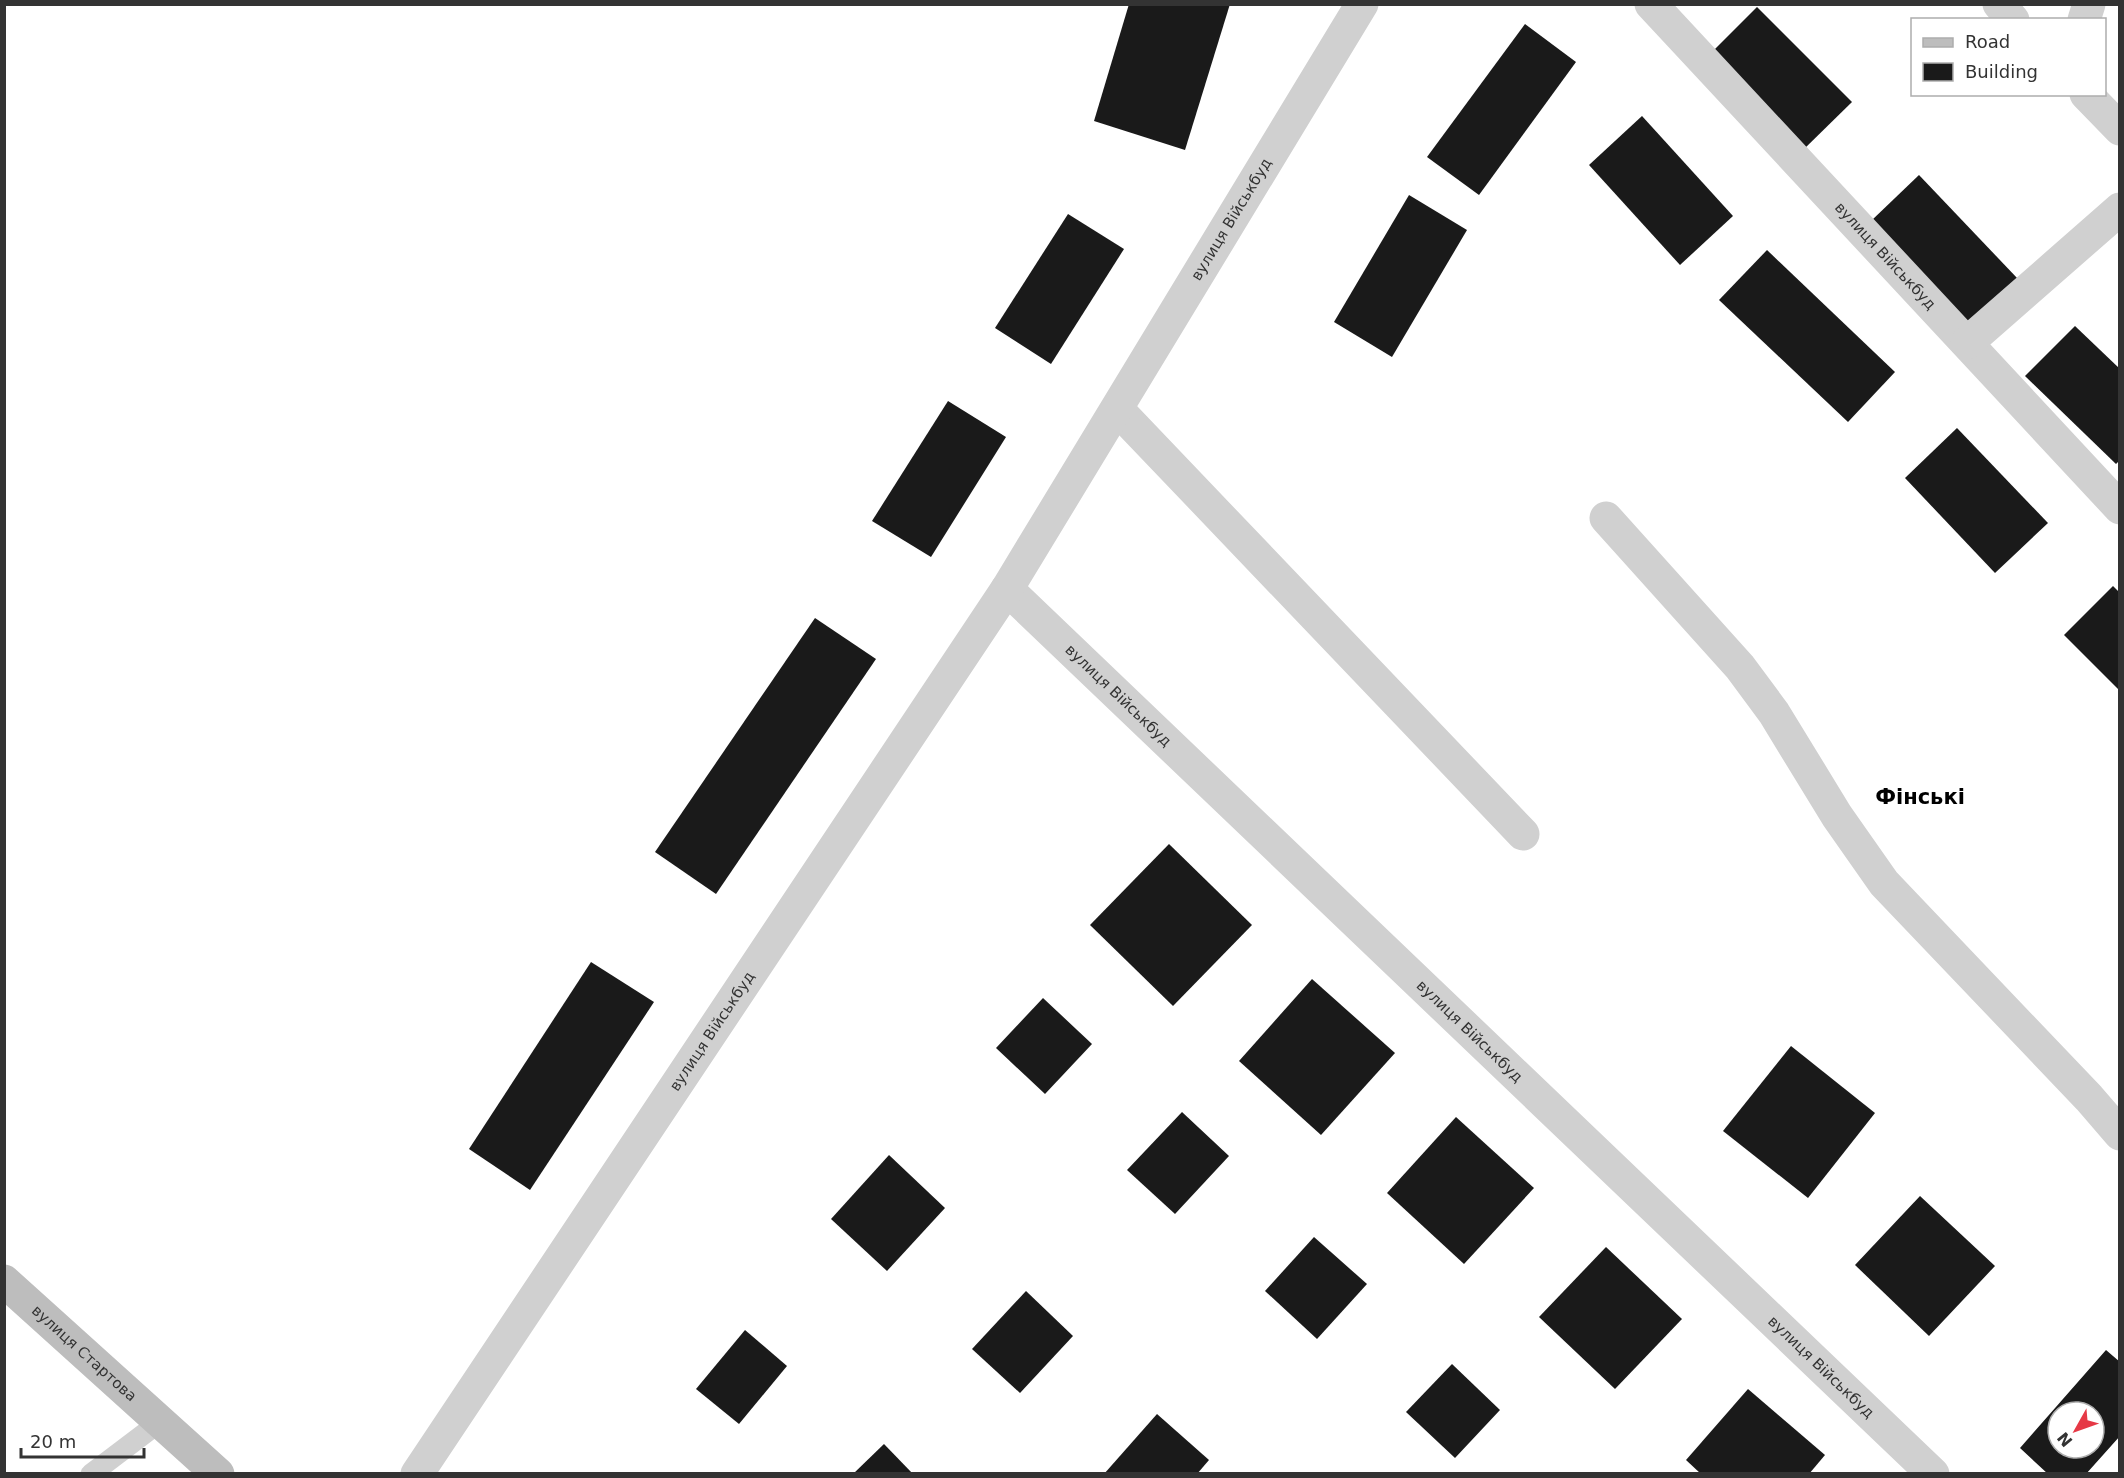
<svg xmlns="http://www.w3.org/2000/svg" width="2124" height="1478" viewBox="0 0 2124 1478" font-family="'DejaVu Sans',sans-serif">
<style>
.building{fill:#1a1a1a;fill-rule:evenodd}
.lines{fill:none;stroke-linecap:round;stroke-linejoin:round}
.service{stroke:#d0d0d0;stroke-width:21}
.minor{stroke:#d0d0d0;stroke-width:33}
.secondary{stroke:#bdbdbd;stroke-width:33}
.labels{text-anchor:middle;stroke-width:6;stroke-linejoin:round;paint-order:stroke}
.street-label{font-size:15px;fill:#333;stroke:#fff}
.district-label{font-size:21px;font-weight:bold;fill:#000;stroke:#fff}
</style>
<rect width="100%" height="100%" fill="#fff"/>
<g class="building">
<polygon points="1129,4 1230,4 1185,150 1094,121"/>
<polygon points="1757,7 1852,102 1802,151 1707,57"/>
<polygon points="1525,24 1576,62 1479,195 1427,157"/>
<polygon points="1642,116 1733,216 1680,265 1589,165"/>
<polygon points="1919,175 2018,279 1970,325 1871,221"/>
<polygon points="1409,195 1467,230 1392,357 1334,322"/>
<polygon points="1068,214 1124,249 1051,364 995,328"/>
<polygon points="1767,250 1895,372 1848,422 1719,300"/>
<polygon points="2075,326 2120,369 2120,460 2116,464 2025,376"/>
<polygon points="948,401 1006,437 931,557 872,521"/>
<polygon points="1957,428 2048,523 1995,573 1905,478"/>
<polygon points="2113,586 2120,593 2120,691 2064,635"/>
<polygon points="815,618 876,659 716,894 655,852"/>
<polygon points="1169,844 1252,925 1173,1006 1090,925"/>
<polygon points="591,962 654,1002 530,1190 469,1149"/>
<polygon points="1312,979 1395,1053 1321,1135 1239,1061"/>
<polygon points="1043,998 1092,1044 1045,1094 996,1048"/>
<polygon points="1791,1046 1875,1113 1808,1198 1723,1131"/>
<polygon points="1182,1112 1229,1156 1175,1214 1127,1170"/>
<polygon points="1456,1117 1534,1188 1464,1264 1387,1193"/>
<polygon points="889,1155 945,1208 887,1271 831,1219"/>
<polygon points="1920,1196 1995,1266 1929,1336 1855,1265"/>
<polygon points="1314,1237 1367,1284 1317,1339 1265,1291"/>
<polygon points="1606,1247 1682,1319 1615,1389 1539,1317"/>
<polygon points="1026,1291 1073,1336 1020,1393 972,1349"/>
<polygon points="745,1330 787,1366 739,1424 696,1389"/>
<path d="M2106,1350L2120,1362V1436L2086,1474H2048L2020,1448ZM2058,1412H2094V1448H2058Z"/>
<polygon points="1452,1364 1500,1410 1455,1458 1406,1412"/>
<polygon points="1748,1389 1825,1455 1809,1474 1701,1474 1686,1460"/>
<polygon points="1157,1414 1209,1460 1197,1474 1104,1474"/>
<polygon points="884,1444 913,1474 853,1474"/>
</g>
<g class="lines">
<polyline class="service" points="91,1474 161,1421"/>
<g class="minor">
<path id="s1" d="M1651,4L2120,508"/>
<polyline points="1999,4 2013,20"/>
<polyline points="2084,20 2089,4"/>
<polyline points="2086,94 2120,129"/>
<polyline points="1967,343 2120,209"/>
<polyline points="1117,409 1523,834"/>
<polyline points="1606,518 1740,667 1774,713 1837,816 1884,883 2089,1098 2120,1134"/>
<path id="s2" d="M1007,589L1933,1474"/>
<path id="s3" d="M417,1474L1007,589L1362,4"/>
</g>
<path class="secondary" id="s4" d="M4,1281L218,1474"/>
</g>
<g class="labels">
<g class="street-label">
<text dy="5" stroke="none"><textPath href="#s3" startOffset="1496">вулиця Військбуд</textPath></text>
<text dy="5" stroke="none"><textPath href="#s1" startOffset="344">вулиця Військбуд</textPath></text>
<text dy="5" stroke="none"><textPath href="#s2" startOffset="154">вулиця Військбуд</textPath></text>
<text dy="5" stroke="none"><textPath href="#s3" startOffset="532">вулиця Військбуд</textPath></text>
<text dy="5" stroke="none"><textPath href="#s2" startOffset="640">вулиця Військбуд</textPath></text>
<text dy="5" stroke="none"><textPath href="#s4" startOffset="108">вулиця Стартова</textPath></text>
<text dy="5" stroke="none"><textPath href="#s2" startOffset="1126">вулиця Військбуд</textPath></text>
</g>
<g class="district-label">
<text x="1920" y="804">Фінські</text>
</g>
</g>
<rect width="2124" height="1478" fill="none" stroke="#333333" stroke-width="12"/>
<rect x="1911" y="18" width="195" height="78" fill="#ffffff" stroke="#adadad" stroke-width="1.5"/>
<rect x="1923" y="38" width="30" height="9" fill="#bdbdbd" stroke="#adadad" stroke-width="1.5"/>
<text x="1965" y="48" font-size="18" fill="#333333">Road</text>
<rect x="1923" y="63" width="30" height="18" fill="#1a1a1a" stroke="#adadad" stroke-width="1.5"/>
<text x="1965" y="78" font-size="18" fill="#333333">Building</text>
<g transform="translate(2076 1430) rotate(230)"><circle r="28" fill="#ffffff" stroke="#adadad" stroke-width="1.5"/>
<path d="M0-4.5L10 22L0 15L-10 22Z" fill="#e63946"/>
<text y="-9" font-size="16" font-weight="bold" text-anchor="middle" fill="#333333">N</text>
</g>
<path d="M21 1448v9h123v-9" fill="none" stroke="#333333" stroke-width="3"/>
<text x="30" y="1448" font-size="18" fill="#333333" stroke="#ffffff" stroke-width="4.5" paint-order="stroke">20 m</text>
</svg>
